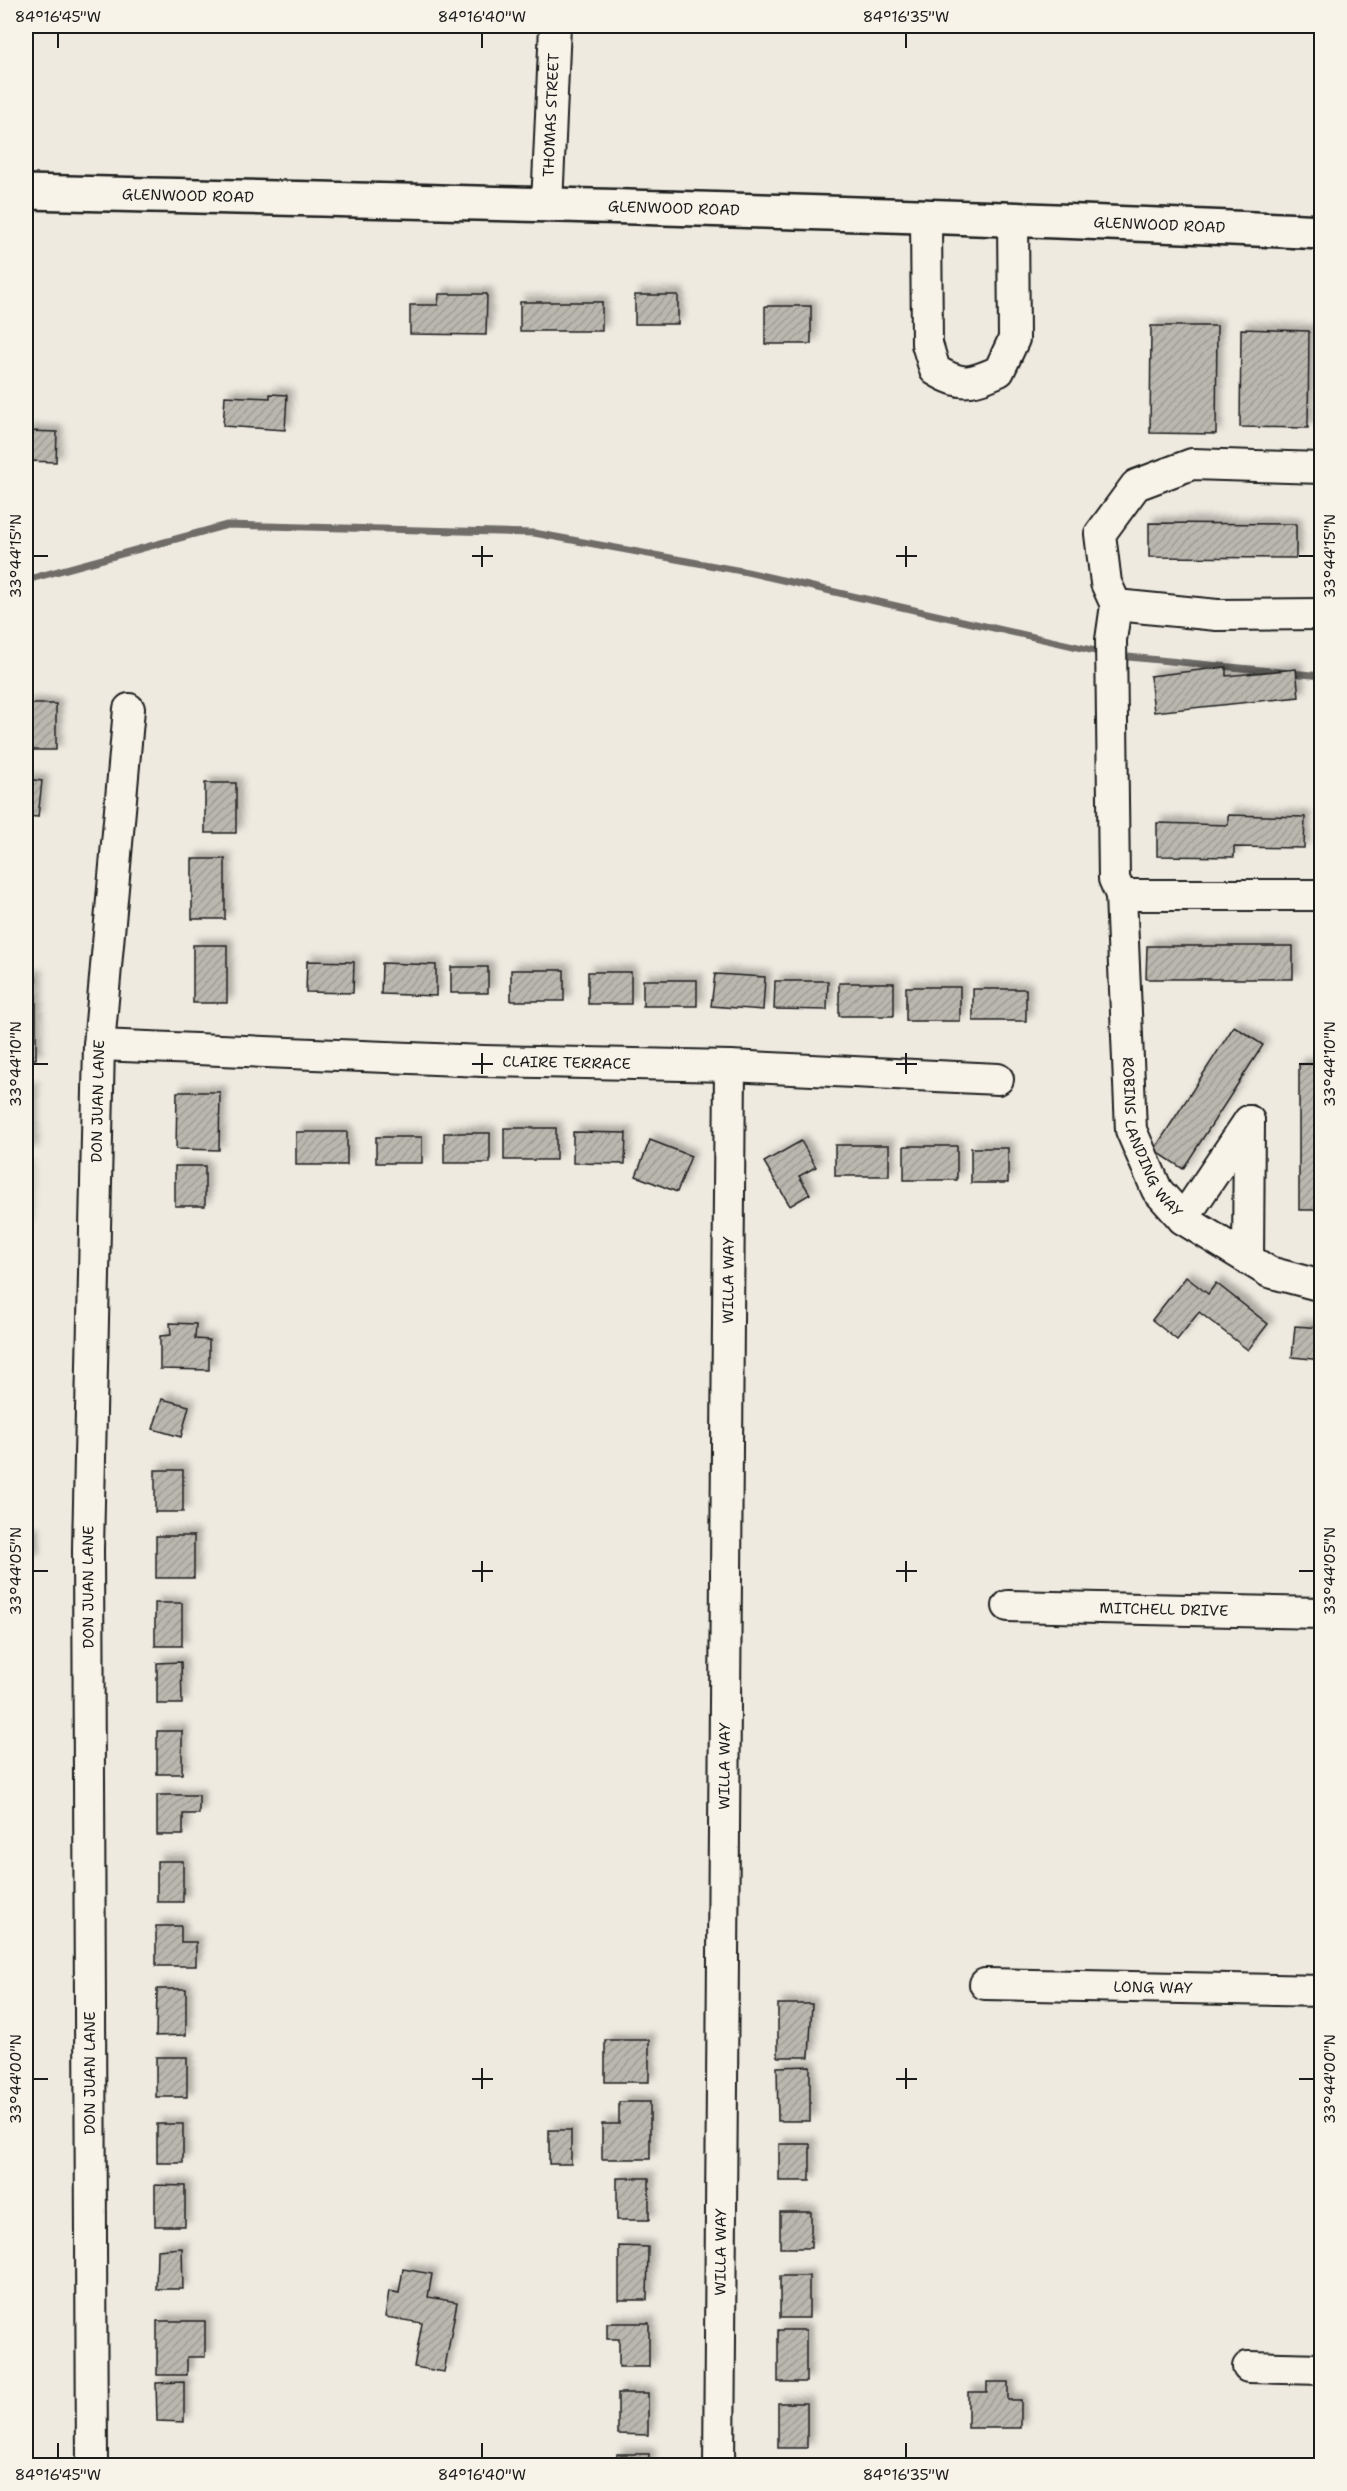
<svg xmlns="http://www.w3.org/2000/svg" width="1347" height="2491" viewBox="0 0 1347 2491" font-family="'Shantell Sans',sans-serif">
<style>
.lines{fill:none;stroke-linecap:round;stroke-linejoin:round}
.stream{stroke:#6f6d69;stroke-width:7}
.building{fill:url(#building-hatch);stroke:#1c1c1c;stroke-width:1.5;filter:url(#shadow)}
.minor-casing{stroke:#1c1c1c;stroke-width:34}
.major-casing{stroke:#1c1c1c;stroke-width:38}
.minor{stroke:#f7f3e8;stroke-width:30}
.major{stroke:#f7f3e8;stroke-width:33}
.ticks{fill:none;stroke:#1c1c1c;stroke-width:2}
.labels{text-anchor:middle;stroke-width:4.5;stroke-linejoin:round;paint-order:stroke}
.street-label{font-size:15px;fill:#1c1c1c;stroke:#f7f3e8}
.neatline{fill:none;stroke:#1c1c1c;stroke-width:2}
.ticks-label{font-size:15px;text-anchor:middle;fill:#1c1c1c}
</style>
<defs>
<pattern id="building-hatch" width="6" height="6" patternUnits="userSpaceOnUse" patternTransform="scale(1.5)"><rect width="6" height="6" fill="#bab7af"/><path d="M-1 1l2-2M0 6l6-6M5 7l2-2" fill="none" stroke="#9f9d96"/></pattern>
<filter id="shadow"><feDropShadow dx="5.5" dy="-5.5" stdDeviation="3" flood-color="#0004"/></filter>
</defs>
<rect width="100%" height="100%" fill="#eeeae0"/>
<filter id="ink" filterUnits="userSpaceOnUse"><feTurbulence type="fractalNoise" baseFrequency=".0167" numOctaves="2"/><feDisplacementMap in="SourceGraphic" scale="12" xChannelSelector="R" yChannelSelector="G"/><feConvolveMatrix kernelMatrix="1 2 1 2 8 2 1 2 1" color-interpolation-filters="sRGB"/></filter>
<g filter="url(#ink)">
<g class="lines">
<g class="stream">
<polyline points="26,580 227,525 534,533 747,572 1104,653"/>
<polyline points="1118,656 1322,676"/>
</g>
</g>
<g class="building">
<polygon points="439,294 487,294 486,335 410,334 410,305 438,305"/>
<rect x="635" y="295" width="43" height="29"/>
<rect x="520" y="302" width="82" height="29"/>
<rect x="765" y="306" width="46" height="38"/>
<polygon points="1151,326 1217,326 1216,434 1150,433"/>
<polygon points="1241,329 1309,331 1308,428 1240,427"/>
<polygon points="270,394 287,395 285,430 223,426 225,396 270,398"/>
<polygon points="27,431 57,432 56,462 26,461"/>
<polygon points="1149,523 1296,524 1296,558 1149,557"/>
<polygon points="1226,667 1226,676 1296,669 1299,697 1154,712 1150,676"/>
<rect x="26" y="704" width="30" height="46"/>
<polygon points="26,779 42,781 38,817 26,816"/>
<rect x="205" y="783" width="31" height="50"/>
<polygon points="1228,815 1305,817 1304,848 1234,847 1234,857 1157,856 1157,823 1228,825"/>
<rect x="192" y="859" width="33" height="60"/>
<rect x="193" y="945" width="34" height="58"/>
<polygon points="1147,946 1293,946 1293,979 1146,979"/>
<polygon points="307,961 354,962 353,993 306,992"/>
<polygon points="382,963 436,965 436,996 381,994"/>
<rect x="451" y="967" width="37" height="26"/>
<rect x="511" y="970" width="53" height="31"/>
<rect x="588" y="972" width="43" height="32"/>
<polygon points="715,974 765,977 763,1010 711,1006"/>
<polygon points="26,976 36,977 36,1059 26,1059"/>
<rect x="643" y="980" width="54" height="26"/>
<polygon points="775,981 828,981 827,1010 774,1009"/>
<rect x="839" y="983" width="55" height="33"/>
<rect x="906" y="987" width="54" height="34"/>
<rect x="973" y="989" width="53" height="32"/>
<polygon points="1234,1026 1263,1045 1183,1169 1154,1150"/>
<rect x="1299" y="1064" width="23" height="146"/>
<rect x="26" y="1088" width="6" height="64"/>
<polygon points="177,1092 220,1092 219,1150 176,1149"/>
<rect x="504" y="1128" width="52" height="32"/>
<rect x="296" y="1132" width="51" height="33"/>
<polygon points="573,1132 626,1133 625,1164 573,1163"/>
<rect x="444" y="1133" width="46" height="30"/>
<rect x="376" y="1137" width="46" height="26"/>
<polygon points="650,1140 691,1156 677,1192 636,1176"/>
<polygon points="801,1141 816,1167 799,1176 810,1194 790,1206 764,1162"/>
<rect x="835" y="1145" width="54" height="31"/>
<rect x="904" y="1146" width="53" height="34"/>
<rect x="971" y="1148" width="37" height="35"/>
<rect x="26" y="1165" width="1" height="62"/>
<rect x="175" y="1166" width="30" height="40"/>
<polygon points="1186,1277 1208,1294 1216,1283 1268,1324 1248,1350 1199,1312 1177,1340 1152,1320"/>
<polygon points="170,1323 196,1324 195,1339 209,1340 209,1370 160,1369 160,1336 171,1335"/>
<polygon points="1295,1326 1322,1328 1322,1360 1292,1357"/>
<polygon points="162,1399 189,1406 181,1437 153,1429"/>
<rect x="155" y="1470" width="28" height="42"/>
<rect x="26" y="1534" width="7" height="25"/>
<rect x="156" y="1536" width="38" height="42"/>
<rect x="155" y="1603" width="27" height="43"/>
<polygon points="181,1662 182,1704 157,1704 157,1663"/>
<rect x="157" y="1731" width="25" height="43"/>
<polygon points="157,1795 199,1795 199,1814 183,1814 183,1835 157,1835"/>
<rect x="157" y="1861" width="26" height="41"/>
<polygon points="156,1926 181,1926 181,1942 196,1942 196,1966 156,1966"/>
<polygon points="157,1989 186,1989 186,2035 156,2036"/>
<polygon points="778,2004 812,2004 809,2057 778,2057"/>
<rect x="605" y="2040" width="44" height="42"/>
<rect x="156" y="2057" width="31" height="40"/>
<polygon points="810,2066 810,2121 778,2121 777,2067"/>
<polygon points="619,2102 650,2102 650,2159 602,2159 602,2124 619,2124"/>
<rect x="157" y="2124" width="26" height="39"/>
<rect x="549" y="2130" width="22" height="34"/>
<rect x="779" y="2144" width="31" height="37"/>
<rect x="617" y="2178" width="32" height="42"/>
<polygon points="155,2185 185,2186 185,2226 155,2226"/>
<rect x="780" y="2212" width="31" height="36"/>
<polygon points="619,2246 648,2247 647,2300 619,2300"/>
<polygon points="182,2248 183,2289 156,2289 157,2250"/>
<polygon points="403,2269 432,2274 428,2297 457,2302 444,2372 414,2367 422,2323 385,2317 389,2291 399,2293"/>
<rect x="780" y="2276" width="29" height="42"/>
<polygon points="157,2321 205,2321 205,2357 187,2357 187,2375 157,2375"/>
<polygon points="607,2323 649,2323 649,2367 619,2367 619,2339 607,2339"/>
<rect x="778" y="2330" width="28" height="52"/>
<polygon points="184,2382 184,2422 157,2421 156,2383"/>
<polygon points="987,2382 1008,2382 1008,2400 1021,2400 1021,2428 968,2428 968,2392 987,2392"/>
<polygon points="618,2393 648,2393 648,2435 618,2434"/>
<rect x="778" y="2403" width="29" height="45"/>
<rect x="617" y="2454" width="32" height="12"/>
</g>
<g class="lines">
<defs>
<g id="minor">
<path id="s1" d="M547,205L555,26"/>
<path d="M926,216L927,344L935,370C962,387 972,383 999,371L1014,339L1013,219"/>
<polyline points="1322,468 1192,464 1136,485 1100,534 1106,583 1116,605 1217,615 1322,614"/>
<path id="s2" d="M1116,605L1111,640L1114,879L1121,895L1131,1130L1157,1190L1183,1219L1269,1272L1322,1286"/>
<polyline points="1121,895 1322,895"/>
<path id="s3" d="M99,1045L483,1061L730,1066L998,1079"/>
<polyline points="1183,1219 1249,1121"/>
<polyline points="1248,1259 1249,1121"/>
<path id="s4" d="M1008,1606L1322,1613"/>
<path id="s5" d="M985,1984L1322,1991"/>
<polyline points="1248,2367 1322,2369"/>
<path id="s6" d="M92,2466L88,1549L99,1045L129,709"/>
<path id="s7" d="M719,2466L730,1066"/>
</g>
<g id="major">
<path id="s8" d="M26,192C458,202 890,212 1322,232"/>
</g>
</defs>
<use href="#minor" class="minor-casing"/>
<use href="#major" class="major-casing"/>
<use href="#minor" class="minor"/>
<use href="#major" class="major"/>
</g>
</g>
<path class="ticks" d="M58,33V48M482,33V48M906,33V48M482,546V567M906,546V567M33,556H48M472,556H493M896,556H917M1299,556H1314M482,1053V1074M906,1053V1074M33,1064H48M472,1064H493M896,1064H917M1299,1064H1314M482,1561V1582M906,1561V1582M33,1571H48M472,1571H493M896,1571H917M1299,1571H1314M482,2068V2089M906,2068V2089M33,2079H48M472,2079H493M896,2079H917M1299,2079H1314M58,2443V2458M482,2443V2458M906,2443V2458"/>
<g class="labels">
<g class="street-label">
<text dy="5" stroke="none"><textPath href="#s1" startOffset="90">THOMAS STREET</textPath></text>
<text dy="5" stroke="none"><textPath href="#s8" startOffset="162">GLENWOOD ROAD</textPath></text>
<text dy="5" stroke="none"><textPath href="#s8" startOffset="648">GLENWOOD ROAD</textPath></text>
<text dy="5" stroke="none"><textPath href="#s8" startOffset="1134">GLENWOOD ROAD</textPath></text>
<text dy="5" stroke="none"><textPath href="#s3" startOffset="468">CLAIRE TERRACE</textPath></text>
<text dy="5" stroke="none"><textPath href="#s6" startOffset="1365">DON JUAN LANE</textPath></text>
<text dy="5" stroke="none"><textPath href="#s2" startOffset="540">ROBINS LANDING WAY</textPath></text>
<text dy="5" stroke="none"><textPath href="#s7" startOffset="1186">WILLA WAY</textPath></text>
<text dy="5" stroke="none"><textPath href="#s6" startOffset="879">DON JUAN LANE</textPath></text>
<text dy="5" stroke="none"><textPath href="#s4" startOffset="156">MITCHELL DRIVE</textPath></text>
<text dy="5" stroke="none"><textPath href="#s7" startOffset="700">WILLA WAY</textPath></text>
<text dy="5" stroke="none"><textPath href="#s5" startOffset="168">LONG WAY</textPath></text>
<text transform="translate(90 2073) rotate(-90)" y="5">DON JUAN LANE</text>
<text dy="5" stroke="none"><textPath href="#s7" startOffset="214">WILLA WAY</textPath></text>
</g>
</g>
<rect width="1347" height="2491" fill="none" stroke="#f7f3e8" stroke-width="66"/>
<rect x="33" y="33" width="1281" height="2425" class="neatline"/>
<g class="ticks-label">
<text x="58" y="22">84°16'45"W</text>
<text x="482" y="22">84°16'40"W</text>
<text x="906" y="22">84°16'35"W</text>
<text transform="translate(16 556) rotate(-90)" y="5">33°44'15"N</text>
<text transform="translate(1330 556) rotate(-90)" y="5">33°44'15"N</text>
<text transform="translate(16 1064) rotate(-90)" y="5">33°44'10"N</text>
<text transform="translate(1330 1064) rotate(-90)" y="5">33°44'10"N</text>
<text transform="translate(16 1571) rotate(-90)" y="5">33°44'05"N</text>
<text transform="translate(1330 1571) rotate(-90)" y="5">33°44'05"N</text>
<text transform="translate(16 2079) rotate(-90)" y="5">33°44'00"N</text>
<text transform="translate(1330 2079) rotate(-90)" y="5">33°44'00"N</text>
<text x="58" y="2480">84°16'45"W</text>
<text x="482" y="2480">84°16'40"W</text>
<text x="906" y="2480">84°16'35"W</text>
</g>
</svg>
